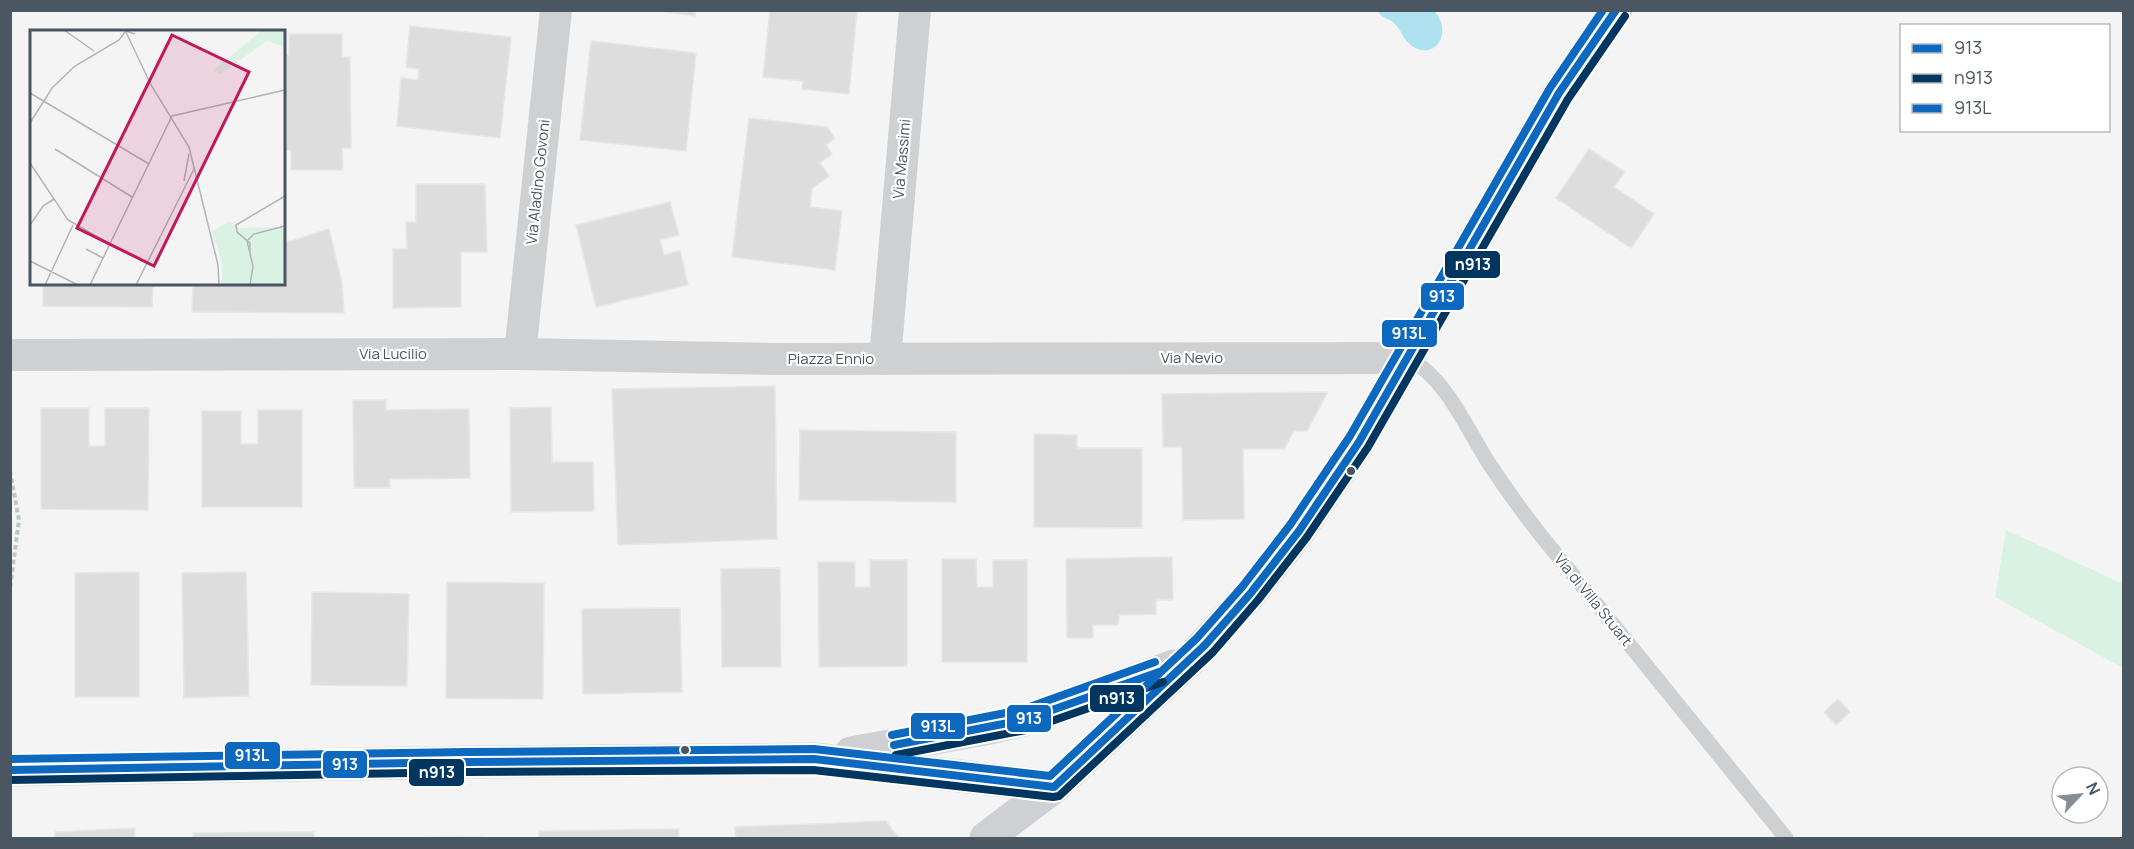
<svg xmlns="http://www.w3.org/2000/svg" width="2134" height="849" viewBox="0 0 2134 849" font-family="Manrope,sans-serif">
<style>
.green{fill:#d9f2e3}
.water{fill:#aee2f0}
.building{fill:#ddddde;stroke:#e5e6e7;stroke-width:1.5}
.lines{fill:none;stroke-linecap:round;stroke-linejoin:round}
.path{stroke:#bcc7c4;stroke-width:4;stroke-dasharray:4.5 3;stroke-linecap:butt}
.service{stroke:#ced0d2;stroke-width:15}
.minor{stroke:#ced0d2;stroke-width:32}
.secondary{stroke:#ced0d4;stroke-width:33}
.bus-1-casing{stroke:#fff;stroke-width:12}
.bus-2-casing{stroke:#fff;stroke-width:12}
.bus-3-casing{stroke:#fff;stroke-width:12}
.bus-1{stroke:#0c69bf;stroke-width:8}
.bus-2{stroke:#00365f;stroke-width:8}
.bus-3{stroke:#0c69bf;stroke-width:8}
.bus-dot{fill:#4a5661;stroke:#fff;stroke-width:2}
.labels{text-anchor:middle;stroke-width:4.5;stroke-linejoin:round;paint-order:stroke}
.street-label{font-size:15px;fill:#4a5661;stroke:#fff}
.inset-road{fill:none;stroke:#b0b5b9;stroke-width:1.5}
.view{fill:#c2185b;fill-opacity:0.15;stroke:#c2185b;stroke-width:3}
.inset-edge{fill:none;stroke:#4a5661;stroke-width:3}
.line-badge{stroke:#fff;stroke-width:2}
.badge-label{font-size:16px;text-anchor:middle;font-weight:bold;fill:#fff}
</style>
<rect width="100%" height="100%" fill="#f4f4f4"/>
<polygon class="green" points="2006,530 2123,584 2123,668 1995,597"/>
<path class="water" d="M1377,11H1434C1453,30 1437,62 1412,46C1402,39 1403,32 1395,24C1389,18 1383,19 1377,11Z"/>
<g class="building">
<polygon points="652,10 696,10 695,16"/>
<polygon points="770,10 857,10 849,94 802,89 803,81 763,77"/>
<polygon points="410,26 511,37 500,138 397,126 401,78 418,80 419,69 406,67"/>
<polygon points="289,34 342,34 342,57 350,57 351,148 342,148 343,170 291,170 291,150 284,151 284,55 289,55"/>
<polygon points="591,41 696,53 686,151 580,140"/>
<polygon points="749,118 827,127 835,138 826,145 832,154 820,163 829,176 812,189 810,207 842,211 835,270 732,257"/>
<polygon points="1589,149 1625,172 1614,187 1654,214 1631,248 1556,198"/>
<polygon points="416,184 485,184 487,252 461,252 461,307 393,308 393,249 407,249 406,222 416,222"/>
<polygon points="670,202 679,235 660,240 664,255 680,251 688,285 596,307 576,225"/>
<polygon points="329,229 342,283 344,313 192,312 193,284 284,284 284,241 291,241"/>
<polygon points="43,284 153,284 152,307 43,306"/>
<polygon points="775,386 777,539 618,545 612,389"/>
<polygon points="1328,392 1307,431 1294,431 1284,449 1243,449 1244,519 1183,520 1182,447 1163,447 1162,394"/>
<polygon points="353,400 386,400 386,410 469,409 470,478 390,479 390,488 354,488"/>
<polygon points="551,407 552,462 593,462 594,511 511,512 510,408"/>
<polygon points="41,408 89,408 89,446 105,446 105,408 149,408 148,510 41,509"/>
<polygon points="258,410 302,410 302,507 202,507 202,411 241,411 241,444 258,444"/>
<polygon points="800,430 956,432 956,502 799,500"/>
<polygon points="1034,434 1077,435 1077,448 1142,448 1142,528 1034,527"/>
<polygon points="1172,557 1173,600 1156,600 1156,614 1119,615 1118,625 1093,625 1093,638 1067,638 1066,559"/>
<polygon points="942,559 976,559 977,587 993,587 993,560 1027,560 1027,662 942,662"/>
<polygon points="870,560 907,560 907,666 819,667 818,562 855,562 855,587 870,587"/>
<polygon points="780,568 781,667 722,667 721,569"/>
<polygon points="139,572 139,697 75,697 75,573"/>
<polygon points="246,572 249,696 184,698 182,573"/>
<polygon points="447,582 544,583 543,699 446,698"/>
<polygon points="312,592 409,594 407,686 311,685"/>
<polygon points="680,608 682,692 583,694 582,609"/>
<polygon points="1838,699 1850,712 1836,725 1824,712"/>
<polygon points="886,821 899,838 736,838 735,827"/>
<polygon points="135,828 135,838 55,838 55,832"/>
<polygon points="679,829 679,838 539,838 539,831"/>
<polygon points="314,832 314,838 193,838 193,833"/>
<polygon points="481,837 481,838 386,838"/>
</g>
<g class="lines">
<polyline class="path" points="10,471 19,520 10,588"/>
<path class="service" d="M1408,358C1446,378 1466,427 1488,462C1504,486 1521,510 1539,533L1786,838"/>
<g class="minor">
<polyline points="520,354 556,10"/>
<polyline points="10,355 520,354 776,359 1408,358"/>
<polyline points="885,359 915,10"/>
</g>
<g class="secondary">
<polyline points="851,753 990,728 1024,720 1174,666"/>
<polyline points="10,770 467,762 814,759 1054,787"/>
<polyline points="986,838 1054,787 1189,661 1250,594 1299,531 1359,442 1559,93 1616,10"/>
</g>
<defs>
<g id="bus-1">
<polyline points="894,745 1024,720 1159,672"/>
<polyline points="10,770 467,762 814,759 1054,787 1205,645 1250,594 1299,531 1359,442 1559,93 1616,10"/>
</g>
<g id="bus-2">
<polyline points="896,755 1026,730 1163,682"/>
<polyline points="10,780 467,772 813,770 1053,797 1059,796 1213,652 1258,600 1307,537 1368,447 1568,99 1625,16"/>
</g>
<g id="bus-3">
<polyline points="892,735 1021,710 1155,662"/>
<polyline points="10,759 467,752 814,749 1050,776 1197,638 1242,587 1290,525 1350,436 1550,88 1603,10"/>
</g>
</defs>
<use href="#bus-1" class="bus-1-casing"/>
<use href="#bus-2" class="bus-2-casing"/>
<use href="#bus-3" class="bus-3-casing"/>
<use href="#bus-1" class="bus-1"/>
<use href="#bus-2" class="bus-2"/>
<use href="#bus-3" class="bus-3"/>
</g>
<g class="bus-dot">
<circle cx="1351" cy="471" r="5"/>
<circle cx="685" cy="750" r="5"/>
</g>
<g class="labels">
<g class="street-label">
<text transform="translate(902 159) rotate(-85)" y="5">Via Massimi</text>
<text transform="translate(538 182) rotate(-84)" y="5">Via Aladino Govoni</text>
<text x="393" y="359">Via Lucilio</text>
<text x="1192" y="363">Via Nevio</text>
<text x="831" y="364">Piazza Ennio</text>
<text transform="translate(1593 600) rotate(51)" y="5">Via di Villa Stuart</text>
</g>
</g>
<g transform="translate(30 30)">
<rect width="255" height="255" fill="#f4f4f4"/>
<path d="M232,0H255V17L237,11L190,44L184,40ZM200,191L208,198L255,197V255H192V233L182,201Z" fill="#d9f2e3"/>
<path class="inset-road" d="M34,0L64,21M95,0L121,55L159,117L188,235L189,255M0,63L119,134M0,93L22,58L45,36L89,10L96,1L105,4M25,119L102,167M0,133L38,190L80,214M154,151L159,124M0,195L13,176L24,169M217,211L223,236L220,255M217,211L224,204L255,196M56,219L73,228M220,225V213L207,202L206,195L255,166M0,231L48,255M15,255L43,195M60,255L142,86L255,60M106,255L165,137"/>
<path class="view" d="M142,5L219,42L124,236L47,198Z"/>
<rect width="255" height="255" class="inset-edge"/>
</g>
<g class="line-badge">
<rect x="1444" y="250" width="57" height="29" rx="6" fill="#00365f"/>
<rect x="1420" y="282" width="45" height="29" rx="6" fill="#0c69bf"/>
<rect x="1381" y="319" width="57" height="29" rx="6" fill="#0c69bf"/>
<rect x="1089" y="684" width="56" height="29" rx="6" fill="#00365f"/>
<rect x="1006" y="704" width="46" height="29" rx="6" fill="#0c69bf"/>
<rect x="910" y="712" width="56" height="28" rx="6" fill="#0c69bf"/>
<rect x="224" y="741" width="57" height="29" rx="6" fill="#0c69bf"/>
<rect x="322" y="750" width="46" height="29" rx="6" fill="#0c69bf"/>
<rect x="408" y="758" width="57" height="29" rx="6" fill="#00365f"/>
</g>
<g class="badge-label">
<text x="1473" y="270">n913</text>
<text x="1442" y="302">913</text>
<text x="1409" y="339">913L</text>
<text x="1117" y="704">n913</text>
<text x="1029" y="724">913</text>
<text x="938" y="732">913L</text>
<text x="252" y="761">913L</text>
<text x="345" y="770">913</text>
<text x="437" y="778">n913</text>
</g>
<rect width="2134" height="849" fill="none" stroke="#4a5661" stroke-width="24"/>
<rect x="1900" y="24" width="210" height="108" fill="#ffffff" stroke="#b7bbc0" stroke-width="1.5"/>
<rect x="1912" y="44" width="30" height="9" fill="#0c69bf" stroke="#b7bbc0" stroke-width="1.5"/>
<text x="1954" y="54" font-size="18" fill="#4a5661">913</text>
<rect x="1912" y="74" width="30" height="9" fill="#00365f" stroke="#b7bbc0" stroke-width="1.5"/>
<text x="1954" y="84" font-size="18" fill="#4a5661">n913</text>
<rect x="1912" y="104" width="30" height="9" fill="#0c69bf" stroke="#b7bbc0" stroke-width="1.5"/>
<text x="1954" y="114" font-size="18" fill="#4a5661">913L</text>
<g transform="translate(2080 795) rotate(64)"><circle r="28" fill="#ffffff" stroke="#b7bbc0" stroke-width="1.5"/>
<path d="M0-4.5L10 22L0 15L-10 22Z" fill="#868d94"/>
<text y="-9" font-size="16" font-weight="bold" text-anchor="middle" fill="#4a5661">N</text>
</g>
</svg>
